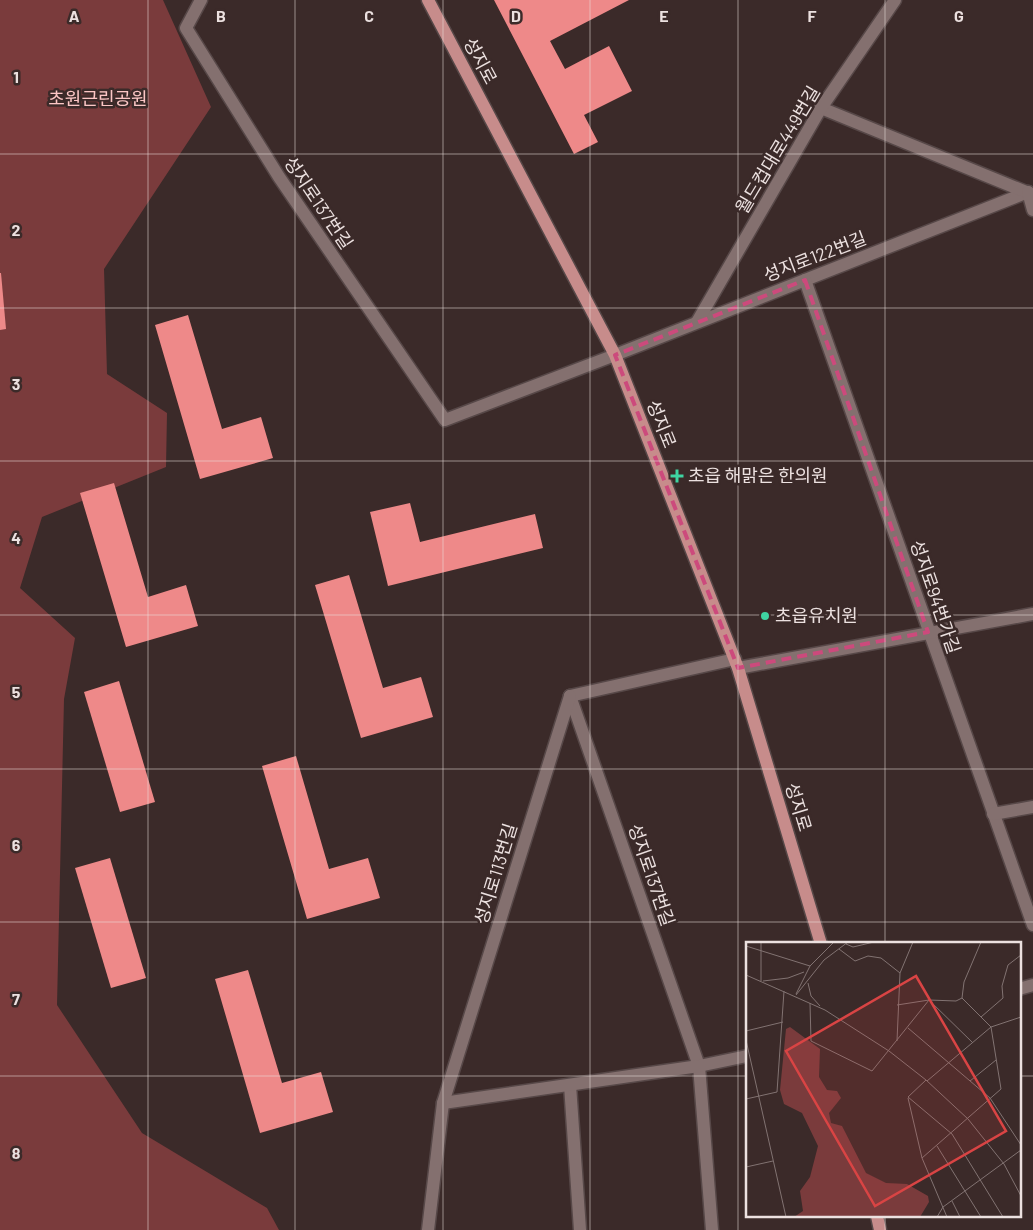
<svg xmlns="http://www.w3.org/2000/svg" width="1033" height="1230" viewBox="0 0 1033 1230" font-family="Barlow,'Noto Sans KR',sans-serif">
<style>
.green{fill:#7a3b3c}
.building{fill:#ee8989}
.lines{fill:none;stroke-linecap:round;stroke-linejoin:round}
.minor-casing{stroke:#574848;stroke-width:15}
.major-casing{stroke:#574848;stroke-width:15}
.minor{stroke:#84706f;stroke-width:12}
.major{stroke:#c78c8b;stroke-width:12}
.marked{fill:none;stroke:#cc4a7c;stroke-width:4;stroke-dasharray:10 6;stroke-linejoin:round}
.grid{fill:none;stroke:#ece1e0;stroke-width:1;stroke-opacity:0.55}
.poi-dot{fill:#3fd4a2;stroke:#3b2a29;stroke-width:2}
.labels{text-anchor:middle;stroke-width:5;stroke-linejoin:round;paint-order:stroke}
.street-label{font-size:18px;fill:#ece1e0;stroke:#3b2a29}
.park-label{font-size:18px;fill:#fcc6c5;stroke:#3b2a29}
.poi-label{font-size:18px;fill:#ece1e0;stroke:#3b2a29;text-anchor:start}
.inset-road{fill:none;stroke:#827372;stroke-width:1}
.view{fill:#d94444;fill-opacity:0.15;stroke:#d94444;stroke-width:2.5}
.inset-edge{fill:none;stroke:#ece1e0;stroke-width:2.5}
.grid-label{font-size:16px;text-anchor:middle;font-weight:bold;fill:#ece1e0;stroke:#3b2a29;stroke-width:5;stroke-linejoin:round;paint-order:stroke}
</style>
<rect width="100%" height="100%" fill="#3b2a29"/>
<polygon class="green" points="0,0 163,0 211,107 104,269 107,374 167,413 166,467 42,517 20,588 75,638 64,699 57,1005 142,1133 267,1208 279,1230 0,1230"/>
<g class="building">
<polygon points="494,0 629,0 550,41 565,69 609,46 632,91 584,115 598,142 574,154"/>
<polygon points="0,273 1,273 6,329 0,330"/>
<polygon points="188,315 222,429 261,417 273,458 200,479 155,325"/>
<polygon points="114,483 148,597 186,585 198,626 126,647 80,493"/>
<polygon points="410,503 420,542 535,514 543,548 388,586 370,512"/>
<polygon points="349,575 383,688 421,677 433,717 361,738 315,585"/>
<polygon points="119,681 155,802 120,812 84,692"/>
<polygon points="296,756 329,869 368,858 380,898 307,919 262,766"/>
<polygon points="110,858 146,978 111,988 75,868"/>
<polygon points="248,970 282,1083 321,1072 333,1112 260,1133 215,979"/>
</g>
<g class="lines">
<defs>
<g id="minor">
<polyline points="201,0 186,28 279,177 445,420 615,355 1028,192"/>
<polyline points="821,108 1031,194"/>
<polyline points="1028,192 1033,210"/>
<polyline points="805,280 1033,925"/>
<polyline points="697,322 821,108 895,0"/>
<polyline points="738,668 1033,614"/>
<polyline points="570,696 699,1066 712,1230"/>
<polyline points="570,696 735,659"/>
<polyline points="993,814 1033,807"/>
<polyline points="1019,989 1033,985"/>
<polyline points="570,1085 580,1230"/>
<polyline points="443,1103 699,1066 747,1056"/>
<polyline points="428,1230 443,1103 570,696"/>
</g>
<g id="major">
<polyline points="428,0 615,355 738,668 821,944"/>
<polyline points="877,1216 880,1230"/>
</g>
</defs>
<use href="#minor" class="minor-casing"/>
<use href="#major" class="major-casing"/>
<use href="#minor" class="minor"/>
<use href="#major" class="major"/>
</g>
<path class="marked" d="M805,280L928,632L738,668L615,355Z"/>
<path class="grid" d="M148,0V1230M295,0V1230M443,0V1230M590,0V1230M738,0V1230M885,0V944M0,154H1033M0,308H1033M0,461H1033M0,615H1033M0,769H1033M0,922H1033M0,1076H747M1019,1076H1033M885,1216V1230"/>
<g class="poi-dot">
<path d="M674.5 468.5h5v5h5v5h-5v5h-5v-5h-5v-5h5z"/>
<circle cx="765" cy="616" r="5"/>
</g>
<g class="labels">
<g class="street-label">
<text transform="translate(480 61) rotate(62)" y="6">성지로</text>
<text transform="translate(778 150) rotate(-59)" y="6">월드컵대로449번길</text>
<text transform="translate(318 203) rotate(56)" y="6">성지로137번길</text>
<text transform="translate(815 257) rotate(-21)" y="6">성지로122번길</text>
<text transform="translate(661 424) rotate(68)" y="6">성지로</text>
<text transform="translate(935 597) rotate(71)" y="6">성지로94번가길</text>
<text transform="translate(798 807) rotate(73)" y="6">성지로</text>
<text transform="translate(496 874) rotate(-73)" y="6">성지로113번길</text>
<text transform="translate(651 875) rotate(71)" y="6">성지로137번길</text>
</g>
<g class="park-label">
<text x="98" y="105">초원근린공원</text>
</g>
<g class="poi-label">
<text x="688" y="482">초읍 해맑은 한의원</text>
<text x="775" y="622">초읍유치원</text>
</g>
</g>
<g transform="translate(746 942)">
<rect width="275" height="275" fill="#3b2a29"/>
<path d="M44,85L74,107L73,135L81,148L91,149L95,156L83,171L85,181L96,184L120,231L140,241L161,242L182,254L183,260L174,275H48L57,269L54,249L64,235L72,204L56,171L38,162L34,148L40,87Z" fill="#7a3b3c"/>
<path class="inset-road" d="M15,0V39M100,2L107,5L128,0M0,4L64,24M93,7L109,19L122,14L135,16L154,31M0,33L79,68L143,109L180,138L222,177L258,222L275,254M17,39L42,36L58,30M62,41L65,54L74,64M50,52L64,24L88,0M50,53L78,18L102,0M184,59L227,101M64,61L65,99L126,129L183,58M151,63L183,58L210,59L216,56L218,40L235,0M235,75L257,56L256,44L262,23L275,13M162,86L244,156L275,203M0,89L37,80M0,98L40,275M151,99L154,31L167,0M181,139L245,85L275,75M224,139L250,118M162,155L206,192L257,275M162,155L180,138M162,156L176,216L201,275M0,157L31,150L38,49M191,204L235,275M176,216L255,147L245,85L216,56M0,225L27,219M206,259L214,275M191,275L197,265L275,208"/>
<path class="view" d="M170,34L260,189L129,264L40,109Z"/>
<rect width="275" height="275" class="inset-edge"/>
</g>
<g class="grid-label">
<text x="74" y="22">A</text>
<text x="221" y="22">B</text>
<text x="369" y="22">C</text>
<text x="516" y="22">D</text>
<text x="664" y="22">E</text>
<text x="812" y="22">F</text>
<text x="959" y="22">G</text>
<text x="16" y="83">1</text>
<text x="16" y="236">2</text>
<text x="16" y="390">3</text>
<text x="16" y="544">4</text>
<text x="16" y="698">5</text>
<text x="16" y="851">6</text>
<text x="16" y="1005">7</text>
<text x="16" y="1159">8</text>
</g>
</svg>
